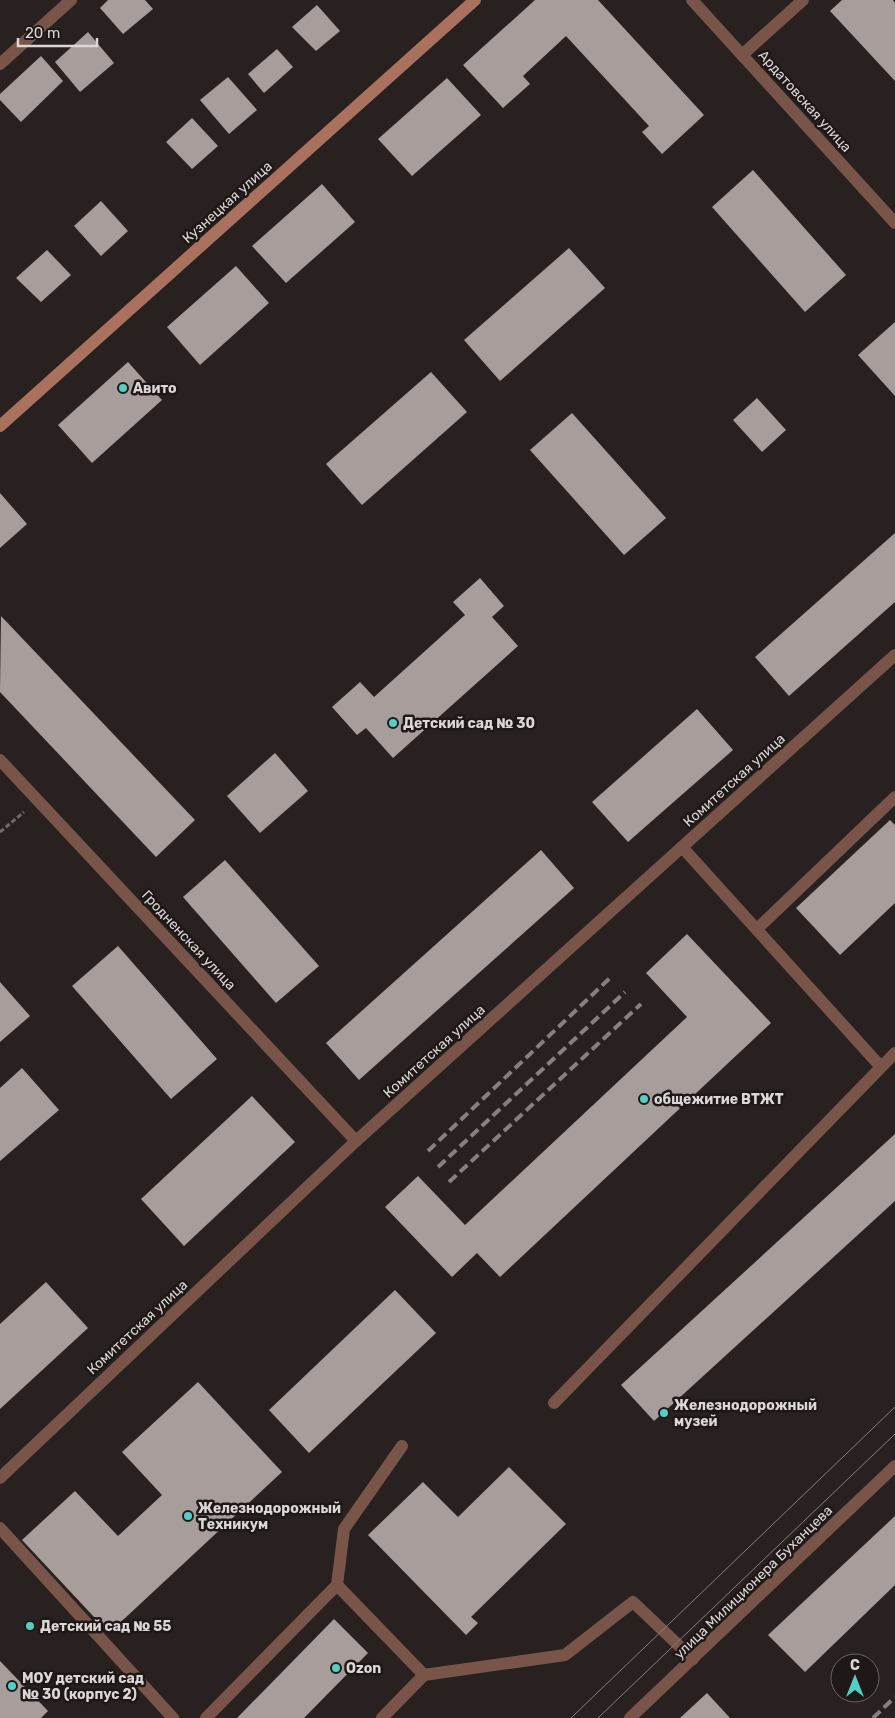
<svg xmlns="http://www.w3.org/2000/svg" width="895" height="1718" viewBox="0 0 895 1718" font-family="Rubik,sans-serif">
<style>
.building{fill:#a79e9b}
.lines{fill:none;stroke-linecap:round;stroke-linejoin:round}
.path{stroke:#706a68;stroke-width:3;stroke-dasharray:5 2.5;stroke-linecap:butt}
.lane{stroke:#795549;stroke-width:12}
.street{stroke:#795549;stroke-width:12}
.secondary{stroke:#aa715e;stroke-width:12}
.tram{stroke:#86807e;stroke-width:1}
.rail{stroke:#86807e;stroke-width:4;stroke-dasharray:10 5;stroke-linecap:butt}
.poi-dot{fill:#55cec5;stroke:#1e1816;stroke-width:2}
.labels{text-anchor:middle;stroke-width:5;stroke-linejoin:round;paint-order:stroke}
.street-label{font-size:14px;fill:#dcd7d6;stroke:#1e1816}
.poi-label{font-size:14px;font-weight:bold;fill:#dcd7d6;stroke:#1e1816;text-anchor:start}
</style>
<rect width="100%" height="100%" fill="#28211f"/>
<g class="building">
<polygon points="108,0 145,0 153,9 123,34 100,8"/>
<polygon points="535,0 598,0 704,115 662,154 642,132 649,126 566,36 523,76 530,84 503,108 463,65"/>
<polygon points="842,0 893,0 895,3 895,81 830,11"/>
<polygon points="317,5 340,31 316,51 292,27"/>
<polygon points="88,32 114,63 80,92 55,62"/>
<polygon points="277,49 293,67 264,93 248,74"/>
<polygon points="41,56 63,81 21,122 0,100 0,94"/>
<polygon points="228,77 257,110 229,134 200,100"/>
<polygon points="447,78 481,115 412,176 378,139"/>
<polygon points="192,118 218,146 192,169 166,142"/>
<polygon points="753,170 846,275 805,312 712,207"/>
<polygon points="322,184 355,222 286,283 252,246"/>
<polygon points="101,201 128,231 101,256 74,226"/>
<polygon points="569,248 605,288 500,381 464,340"/>
<polygon points="47,250 71,275 41,302 16,278"/>
<polygon points="236,266 269,303 200,365 167,327"/>
<polygon points="895,322 895,396 858,355"/>
<polygon points="128,362 162,400 92,463 58,425"/>
<polygon points="431,372 467,412 362,505 326,464"/>
<polygon points="757,398 786,430 762,452 733,420"/>
<polygon points="572,413 666,518 624,555 530,450"/>
<polygon points="0,493 27,524 0,548"/>
<polygon points="895,533 895,602 789,696 755,657"/>
<polygon points="480,578 504,606 492,617 518,646 393,758 366,728 357,735 332,707 360,682 374,697 465,615 453,602"/>
<polygon points="1,616 195,820 156,857 0,692"/>
<polygon points="697,709 733,750 628,842 592,802"/>
<polygon points="275,753 308,791 260,833 227,796"/>
<polygon points="890,820 895,825 895,903 840,955 796,908"/>
<polygon points="541,850 574,888 359,1080 326,1043"/>
<polygon points="225,860 319,966 276,1003 183,897"/>
<polygon points="687,934 771,1023 500,1277 477,1253 452,1277 385,1207 418,1176 465,1225 687,1017 646,973"/>
<polygon points="118,946 217,1059 171,1099 72,986"/>
<polygon points="0,982 30,1016 0,1042"/>
<polygon points="22,1068 59,1110 0,1161 0,1088"/>
<polygon points="252,1096 295,1142 184,1246 141,1199"/>
<polygon points="895,1134 895,1201 654,1421 621,1385"/>
<polygon points="46,1282 88,1328 0,1409 0,1324"/>
<polygon points="395,1290 436,1333 309,1453 269,1410"/>
<polygon points="198,1382 282,1472 109,1633 22,1540 75,1491 118,1536 162,1495 122,1452"/>
<polygon points="509,1467 566,1524 471,1617 478,1623 466,1635 368,1535 423,1482 458,1517"/>
<polygon points="895,1516 895,1585 805,1672 768,1635"/>
<polygon points="334,1619 368,1653 304,1718 237,1718"/>
<polygon points="0,1661 48,1711 41,1718 0,1718"/>
<polygon points="707,1693 730,1718 680,1718"/>
</g>
<g class="lines">
<polyline class="path" points="0,832 24,812"/>
<g class="lane">
<polyline points="742,55 803,0"/>
<polyline points="682,847 881,1067"/>
<polyline points="757,929 895,797"/>
<polyline points="554,1403 895,1053"/>
<polyline points="337,1585 344,1529 402,1446"/>
<polyline points="206,1718 337,1585 424,1675"/>
<polyline points="382,1718 424,1675 565,1655 633,1602 693,1659"/>
</g>
<g class="street">
<polyline points="692,0 895,223"/>
<polyline points="0,64 71,0"/>
<polyline points="0,760 356,1141"/>
<polyline points="0,1478 356,1141 895,655"/>
<polyline points="0,1528 173,1718"/>
<polyline points="630,1718 895,1466"/>
</g>
<polyline class="secondary" points="0,426 475,0"/>
<g class="tram">
<polyline points="571,1718 895,1407"/>
<polyline points="598,1718 895,1434"/>
</g>
<g class="rail">
<polyline points="428,1151 611,977"/>
<polyline points="438,1167 625,992"/>
<polyline points="449,1182 641,1004"/>
<polyline points="873,1718 895,1697"/>
</g>
</g>
<g class="poi-dot">
<circle cx="123" cy="388" r="5"/>
<circle cx="393" cy="723" r="5"/>
<circle cx="644" cy="1099" r="5"/>
<circle cx="664" cy="1413" r="5"/>
<circle cx="188" cy="1516" r="5"/>
<circle cx="30" cy="1626" r="5"/>
<circle cx="336" cy="1668" r="5"/>
<circle cx="12" cy="1686" r="5"/>
</g>
<g class="labels">
<g class="street-label">
<text transform="translate(805 101) rotate(48)" y="5">Ардатовская улица</text>
<text transform="translate(227 202) rotate(-42)" y="5">Кузнецкая улица</text>
<text transform="translate(734 780) rotate(-42)" y="5">Комитетская улица</text>
<text transform="translate(189 940) rotate(47)" y="5">Гродненская улица</text>
<text transform="translate(434 1051) rotate(-42)" y="5">Комитетская улица</text>
<text transform="translate(137 1327) rotate(-43)" y="5">Комитетская улица</text>
<text transform="translate(753 1582) rotate(-44)" y="5">улица Милиционера Буханцева</text>
</g>
<g class="poi-label">
<text x="133" y="393">Авито</text>
<text x="403" y="728">Детский сад № 30</text>
<text x="654" y="1104">общежитие ВТЖТ</text>
<text x="674" y="1410">Железнодорожный<tspan x="674" dy="16">музей</tspan></text>
<text x="198" y="1513">Железнодорожный<tspan x="198" dy="16">Техникум</tspan></text>
<text x="40" y="1631">Детский сад № 55</text>
<text x="346" y="1673">Ozon</text>
<text x="22" y="1683">МОУ детский сад<tspan x="22" dy="16">№ 30 (корпус 2)</tspan></text>
</g>
</g>
<g transform="translate(855 1678)"><circle r="24" fill="#1e1816" stroke="#6a6463"/>
<path d="M0-4L9 19L0 12L-9 19Z" fill="#55cec5"/>
<text y="-8" font-size="14" font-weight="bold" text-anchor="middle" fill="#dcd7d6">С</text>
</g>
<path d="M18 38v8h79v-8" fill="none" stroke="#dcd7d6" stroke-width="2.5"/>
<text x="25" y="38" font-size="15" fill="#dcd7d6" stroke="#1e1816" stroke-width="4" paint-order="stroke">20 m</text>
</svg>
